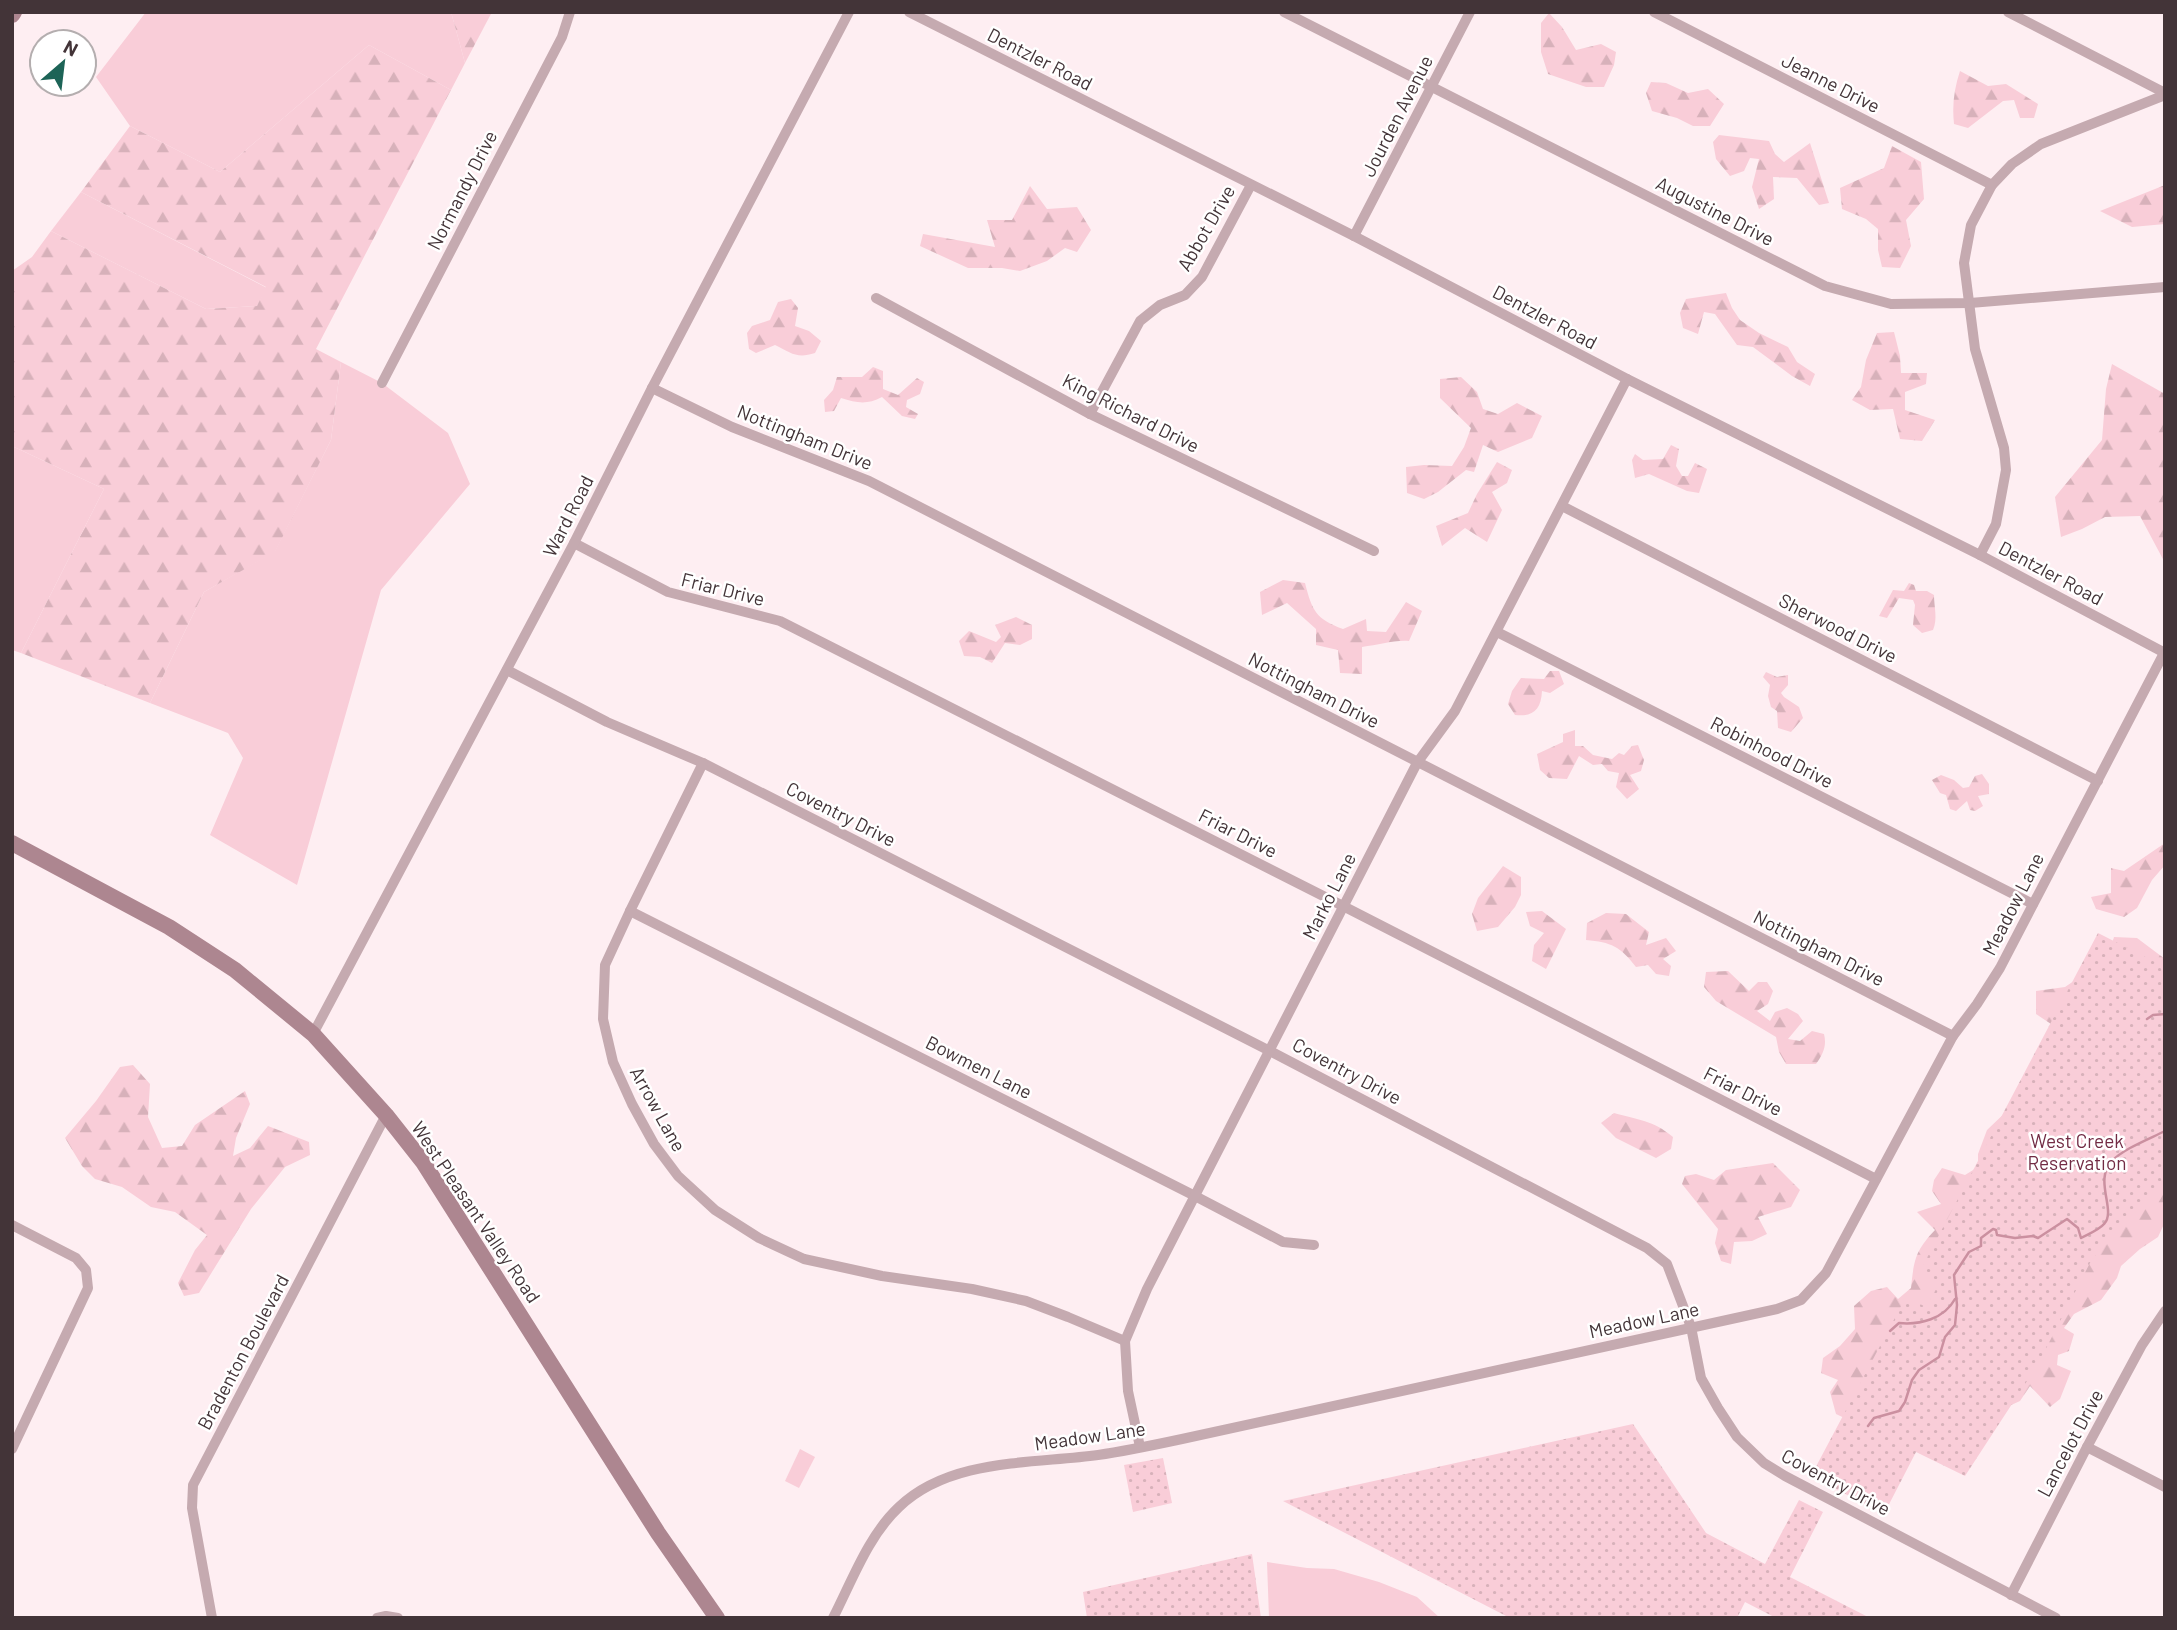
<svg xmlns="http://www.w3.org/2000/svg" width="2177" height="1630" viewBox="0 0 2177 1630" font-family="Barlow,sans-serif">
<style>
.grass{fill:#f9cdd8}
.forest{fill:url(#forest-firs)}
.park{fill:url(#park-dots)}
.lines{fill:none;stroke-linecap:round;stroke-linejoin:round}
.stream{stroke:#cb90a0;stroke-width:2.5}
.minor{stroke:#c5aab0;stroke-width:10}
.secondary{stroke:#ad8690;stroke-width:16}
.labels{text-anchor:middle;stroke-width:5;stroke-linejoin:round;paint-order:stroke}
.street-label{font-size:19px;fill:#433438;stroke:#fff}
.park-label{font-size:19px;fill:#722b44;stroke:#fff}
</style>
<defs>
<pattern id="forest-firs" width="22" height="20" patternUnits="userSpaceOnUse" patternTransform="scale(1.75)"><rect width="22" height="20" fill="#f9cdd8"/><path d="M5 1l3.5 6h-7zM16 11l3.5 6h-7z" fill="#d7b1ba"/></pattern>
<pattern id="park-dots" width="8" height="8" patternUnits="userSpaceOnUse" patternTransform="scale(1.75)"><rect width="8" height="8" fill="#f9cdd8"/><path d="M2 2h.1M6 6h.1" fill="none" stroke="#d7b1ba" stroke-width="1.8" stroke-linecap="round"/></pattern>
</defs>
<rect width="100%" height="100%" fill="#feeef2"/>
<g class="grass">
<polygon points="146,12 451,12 465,63 451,90 369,45 220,172 130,126 96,77"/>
<polygon points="81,192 267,288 257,306 206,309 51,231"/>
<polygon points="341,362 382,383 448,433 470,484 381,590 297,885 210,835 243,758 228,733 150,703 204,592 275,551 331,440"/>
<polygon points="12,446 104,489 21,653 12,650"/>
<polygon points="800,1449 815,1457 799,1488 785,1481"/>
<polygon points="1267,1562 1307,1568 1334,1569 1379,1582 1417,1597 1440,1618 1269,1618"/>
</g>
<g class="forest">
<polygon points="451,12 492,12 465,63"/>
<polygon points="1549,13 1562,27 1576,50 1601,44 1616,52 1614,65 1604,87 1586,87 1548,74 1541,52 1541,23"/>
<polygon points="369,45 451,90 316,349 341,362 331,440 275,552 204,592 150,703 21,653 104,489 12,446 12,271 32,257 51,231 206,309 257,306 266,287 81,192 130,126 220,172"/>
<path d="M1960,71L1988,86L2006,84L2038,104L2034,118H2020L2014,100L2003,101L1968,128L1954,124C1952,105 1954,89 1960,71Z"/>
<polygon points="1651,82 1666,83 1688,93 1708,89 1724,104 1710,126 1693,126 1677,118 1652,111 1646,93"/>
<polygon points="1719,135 1769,141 1775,154 1784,162 1810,143 1829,203 1819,205 1797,178 1773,177 1774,199 1759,209 1752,187 1759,159 1750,158 1744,171 1730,176 1716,159 1713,142"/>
<polygon points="1892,146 1921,162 1924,199 1906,220 1911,246 1900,268 1882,267 1878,250 1878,229 1866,219 1842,209 1840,188 1884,168"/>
<polygon points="2165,185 2165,224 2132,227 2100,211"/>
<polygon points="1030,186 1047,209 1077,207 1091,230 1077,252 1065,248 1047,261 1020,271 1002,268 968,268 920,246 923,234 995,247 987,220 1012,220"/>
<polygon points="1726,293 1732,308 1740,320 1759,333 1788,347 1797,362 1815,374 1810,386 1792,376 1753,347 1737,345 1715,314 1704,312 1698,334 1683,328 1680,313 1686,299"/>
<path d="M791,299L798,308L795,326L809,331L821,341L815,353C797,359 791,353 775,345L756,353L749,349L747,333L752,326L770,320L778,302Z"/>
<polygon points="1894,332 1900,356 1901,373 1927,373 1926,384 1905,392 1905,410 1935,420 1922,441 1900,439 1893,409 1870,410 1852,400 1861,387 1866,360 1877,333"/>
<polygon points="2112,364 2165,394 2165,563 2140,516 2105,517 2082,529 2061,537 2055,497 2102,440 2106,389"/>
<path d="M873,367L883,371V389L898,395L917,378L924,382L920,394L907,400L906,407L918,414L915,419L902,416L882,397C867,405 857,403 841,398L834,411L825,412L824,400L833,390L837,377H862Z"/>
<polygon points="1461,377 1477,392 1483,409 1498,414 1517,403 1542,416 1532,438 1498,452 1483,445 1474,472 1466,470 1438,492 1424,499 1407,493 1406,467 1424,465 1452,466 1464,447 1471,428 1440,398 1440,379"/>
<polygon points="1671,445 1679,449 1676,466 1682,476 1688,476 1695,463 1707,469 1699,493 1687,491 1649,474 1635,478 1632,460 1635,454 1643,460 1663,459"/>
<polygon points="1497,462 1512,470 1507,483 1492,492 1502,510 1487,542 1465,528 1442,546 1436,526 1468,513 1477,494"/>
<path d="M1283,580L1305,583C1312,611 1316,619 1343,629L1366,619L1367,631L1386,632L1406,602L1422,611L1409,641C1393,640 1379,645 1362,647V674L1340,673L1338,650L1316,645V629L1287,603L1262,615L1260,592Z"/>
<path d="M1909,583L1914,585L1916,591H1927L1934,595C1934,607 1938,619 1933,630L1922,633L1913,625L1915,605L1913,600L1899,598L1887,618L1879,616L1893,590L1904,591Z"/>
<polygon points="1016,617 1032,625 1032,639 1020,645 1005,643 992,663 980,657 964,656 959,641 969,631 996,642 1001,637 995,625"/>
<path d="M1550,671H1559L1564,684L1550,693L1542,691C1541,710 1533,717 1515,715L1508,704L1512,691L1521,678L1544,679Z"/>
<polygon points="1766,672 1777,677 1788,675 1788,685 1781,693 1784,697 1799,707 1803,718 1791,732 1778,728 1777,711 1771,707 1768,696 1770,685 1763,677"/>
<polygon points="1575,730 1575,746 1583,746 1593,755 1612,759 1619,753 1624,755 1632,746 1638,745 1644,760 1641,771 1630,775 1639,789 1627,799 1616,787 1619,773 1608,771 1602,764 1593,765 1579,756 1567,779 1549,778 1540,770 1537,754 1563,742 1563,734"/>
<polygon points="1982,774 1989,784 1989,794 1978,796 1983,806 1975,811 1970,810 1967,801 1956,811 1950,809 1946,795 1940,793 1932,780 1941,775 1954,780 1963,788 1969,787 1975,776"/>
<polygon points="2165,843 2165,865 2152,880 2137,908 2124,917 2096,909 2091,897 2111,893 2111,868 2124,871"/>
<polygon points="1503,866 1521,877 1521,895 1515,907 1498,927 1477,931 1472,914 1478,898"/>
<polygon points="1542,911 1566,929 1546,969 1532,961 1534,945 1544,933 1530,926 1526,912"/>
<path d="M1606,913L1626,914L1649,932L1646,945L1666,938L1676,951L1663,959L1671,966L1669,976L1656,974L1648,965L1636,967C1621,947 1611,942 1586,940L1587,923Z"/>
<path d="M2114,937L2137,938L2165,959V1222L2158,1237L2140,1249L2121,1266L2117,1278L2101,1300L2074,1314L2064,1328L2074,1334L2069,1351L2058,1355L2057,1365L2071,1371L2060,1399L2050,1407L2030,1386L2020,1401L1998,1411L1855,1423L1836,1414L1830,1392L1838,1380L1821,1373L1823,1358L1840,1346L1855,1329L1854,1306L1871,1291L1887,1287L1898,1299L1911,1288C1914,1260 1915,1251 1935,1230L1917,1212L1941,1204L1932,1191L1934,1180L1942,1168L1965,1175L1978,1167V1154L1987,1130L2010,1108L2054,1026L2036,1014V991L2065,987L2108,958Z"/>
<path d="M1728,971L1749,991L1758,982H1767L1773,991L1768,1004L1757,1011L1770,1021L1775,1012L1787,1008L1798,1014L1803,1021L1788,1039L1800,1041L1812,1031L1824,1034C1827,1046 1823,1054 1816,1064H1786L1779,1052L1776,1037L1716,1001L1704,987L1706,972Z"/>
<polygon points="133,1065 150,1084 148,1117 162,1148 182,1146 195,1125 245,1091 250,1104 236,1138 233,1156 250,1148 268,1126 309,1142 310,1155 285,1167 251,1209 199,1293 184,1296 178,1283 195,1250 207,1235 175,1212 151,1207 122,1187 95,1179 82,1166 65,1138 96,1101 120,1067"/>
<path d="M1614,1113C1638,1120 1653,1120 1673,1137L1671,1149L1656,1158L1616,1138L1601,1123Z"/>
<polygon points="1773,1163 1800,1190 1791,1207 1758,1217 1767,1234 1752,1241 1734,1242 1731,1264 1721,1261 1715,1243 1718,1229 1682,1184 1685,1176 1696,1174 1714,1180 1726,1170"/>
</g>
<g class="park">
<polygon points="2098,933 2165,967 2165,1182 2092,1259 2038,1364 1965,1476 1916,1452 1884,1514 1811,1476 1906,1297 1926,1307 1939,1284 1919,1273"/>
<polygon points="1633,1424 1706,1533 1765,1564 1799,1500 1823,1512 1790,1577 1870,1618 1776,1618 1745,1602 1737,1618 1510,1618 1283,1501"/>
<polygon points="1163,1458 1172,1503 1133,1512 1124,1465"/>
<polygon points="1252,1554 1261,1618 1087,1618 1083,1592"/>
</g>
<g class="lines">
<g class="stream">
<polyline points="2147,1019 2153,1015 2165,1014"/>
<path d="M1890,1331L1899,1323C1920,1325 1944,1319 1955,1299"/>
<path d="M1868,1426L1874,1418L1899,1411L1905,1402L1912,1380L1919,1370L1939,1357L1945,1337L1955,1325L1957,1305L1954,1275L1969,1252L1981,1246V1238L1993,1229L1996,1230L1997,1235L2015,1238L2033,1236L2038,1238L2067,1219L2078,1228L2081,1238C2088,1234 2099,1230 2104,1224C2117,1211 2093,1180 2112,1161C2123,1149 2149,1139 2165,1131"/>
</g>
<g class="minor">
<polyline points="909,12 1354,236 1627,379 1980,555 2165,653"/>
<polyline points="1284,12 1825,286 1891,304 1970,303 2165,287"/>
<polyline points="1654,12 1992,185"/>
<polyline points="2008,12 2165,93"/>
<polyline points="1354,236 1470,12"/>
<polyline points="876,298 1090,414 1374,551"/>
<polyline points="382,383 562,37 570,12"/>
<polyline points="652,388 732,427 869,481 1953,1036"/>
<polyline points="1090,414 1140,321 1160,305 1185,295 1202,277 1251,185"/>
<polyline points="1562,506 2098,781"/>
<polyline points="574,543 668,592 780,621 1343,906 1876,1179"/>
<polyline points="1980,555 1996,524 2006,470 2004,448 1975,349 1964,263 1971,225 1992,185 2012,164 2041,144 2165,95"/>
<polyline points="1497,632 2033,904"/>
<polyline points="507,670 607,722 703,763 1270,1051 1647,1248 1667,1264 1691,1327 1701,1378 1718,1408 1737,1437 1764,1463 1785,1476 2056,1618"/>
<polyline points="703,763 630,911 605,965 603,1019 613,1062 632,1104 654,1144 678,1176 715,1210 759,1238 804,1259 882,1276 972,1289 1026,1301 1068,1317 1125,1341"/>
<polyline points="630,911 1195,1196 1283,1242 1314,1245"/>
<polyline points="313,1034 574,543 652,388 849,12"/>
<polyline points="12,1225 76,1258 86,1270 88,1288 12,1449"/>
<polyline points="1140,1447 1128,1391 1125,1341 1147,1289 1417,763 1455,711 1627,379"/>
<polyline points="2087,1447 2165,1487"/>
<polyline points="2011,1595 2087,1447 2142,1345 2165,1311"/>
<polyline points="212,1618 192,1508 193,1485 386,1115"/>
<polyline points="377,1618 386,1616 398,1618"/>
<path d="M833,1618C852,1581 868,1536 899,1507C950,1458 1032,1464 1098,1455C1126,1451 1154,1445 1182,1439L1777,1309L1801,1300L1826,1273L1953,1036L1977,1004L2000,968L2164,653"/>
</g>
<g class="secondary">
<polyline points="12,15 14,12"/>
<polyline points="12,843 169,927 235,970 313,1034 386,1115 423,1162 658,1533 717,1618"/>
</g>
</g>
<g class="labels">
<g class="street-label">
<text transform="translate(1040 59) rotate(27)" y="7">Dentzler Road</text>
<text transform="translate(1831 83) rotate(27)" y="7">Jeanne Drive</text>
<text transform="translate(1397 116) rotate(-63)" y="7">Jourden Avenue</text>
<text transform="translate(462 190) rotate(-63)" y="7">Normandy Drive</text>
<text transform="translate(1715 211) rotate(27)" y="7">Augustine Drive</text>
<text transform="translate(1206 228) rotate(-60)" y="7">Abbot Drive</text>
<text transform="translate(1545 317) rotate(28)" y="7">Dentzler Road</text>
<text transform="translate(1131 413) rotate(27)" y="7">King Richard Drive</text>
<text transform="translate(805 437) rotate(22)" y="7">Nottingham Drive</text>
<text transform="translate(568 516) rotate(-63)" y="7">Ward Road</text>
<text transform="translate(2051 573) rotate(28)" y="7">Dentzler Road</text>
<text transform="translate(723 589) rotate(14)" y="7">Friar Drive</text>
<text transform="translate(1838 628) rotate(27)" y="7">Sherwood Drive</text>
<text transform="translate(1314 690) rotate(27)" y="7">Nottingham Drive</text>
<text transform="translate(1772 752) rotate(27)" y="7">Robinhood Drive</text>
<text transform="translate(841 814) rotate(27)" y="7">Coventry Drive</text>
<text transform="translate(1238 833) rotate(27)" y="7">Friar Drive</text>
<text transform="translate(1329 896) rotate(-63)" y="7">Marko Lane</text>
<text transform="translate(2013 904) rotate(-63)" y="7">Meadow Lane</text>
<text transform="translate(1819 948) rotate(27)" y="7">Nottingham Drive</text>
<text transform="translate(979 1067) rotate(27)" y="7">Bowmen Lane</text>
<text transform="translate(1347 1071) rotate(28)" y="7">Coventry Drive</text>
<text transform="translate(1743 1091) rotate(27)" y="7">Friar Drive</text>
<text transform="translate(658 1109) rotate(61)" y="7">Arrow Lane</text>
<text transform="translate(476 1212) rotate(56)" y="7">West Pleasant Valley Road</text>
<text transform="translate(1644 1320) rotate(-12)" y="7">Meadow Lane</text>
<text transform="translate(243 1352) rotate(-62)" y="7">Bradenton Boulevard</text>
<text transform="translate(1090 1436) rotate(-8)" y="7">Meadow Lane</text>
<text transform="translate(2070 1443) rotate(-62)" y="7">Lancelot Drive</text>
<text transform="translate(1836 1482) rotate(28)" y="7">Coventry Drive</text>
</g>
<g class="park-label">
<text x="2077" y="1148">West Creek<tspan x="2077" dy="22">Reservation</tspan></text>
</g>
</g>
<rect width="2177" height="1630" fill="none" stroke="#433438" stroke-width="28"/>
<g transform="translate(63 63) rotate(28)"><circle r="33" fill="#ffffff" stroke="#b4aeaf" stroke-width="2"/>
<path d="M0-5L12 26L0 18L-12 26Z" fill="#1d6457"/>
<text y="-10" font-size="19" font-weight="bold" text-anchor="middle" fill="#433438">N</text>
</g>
</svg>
